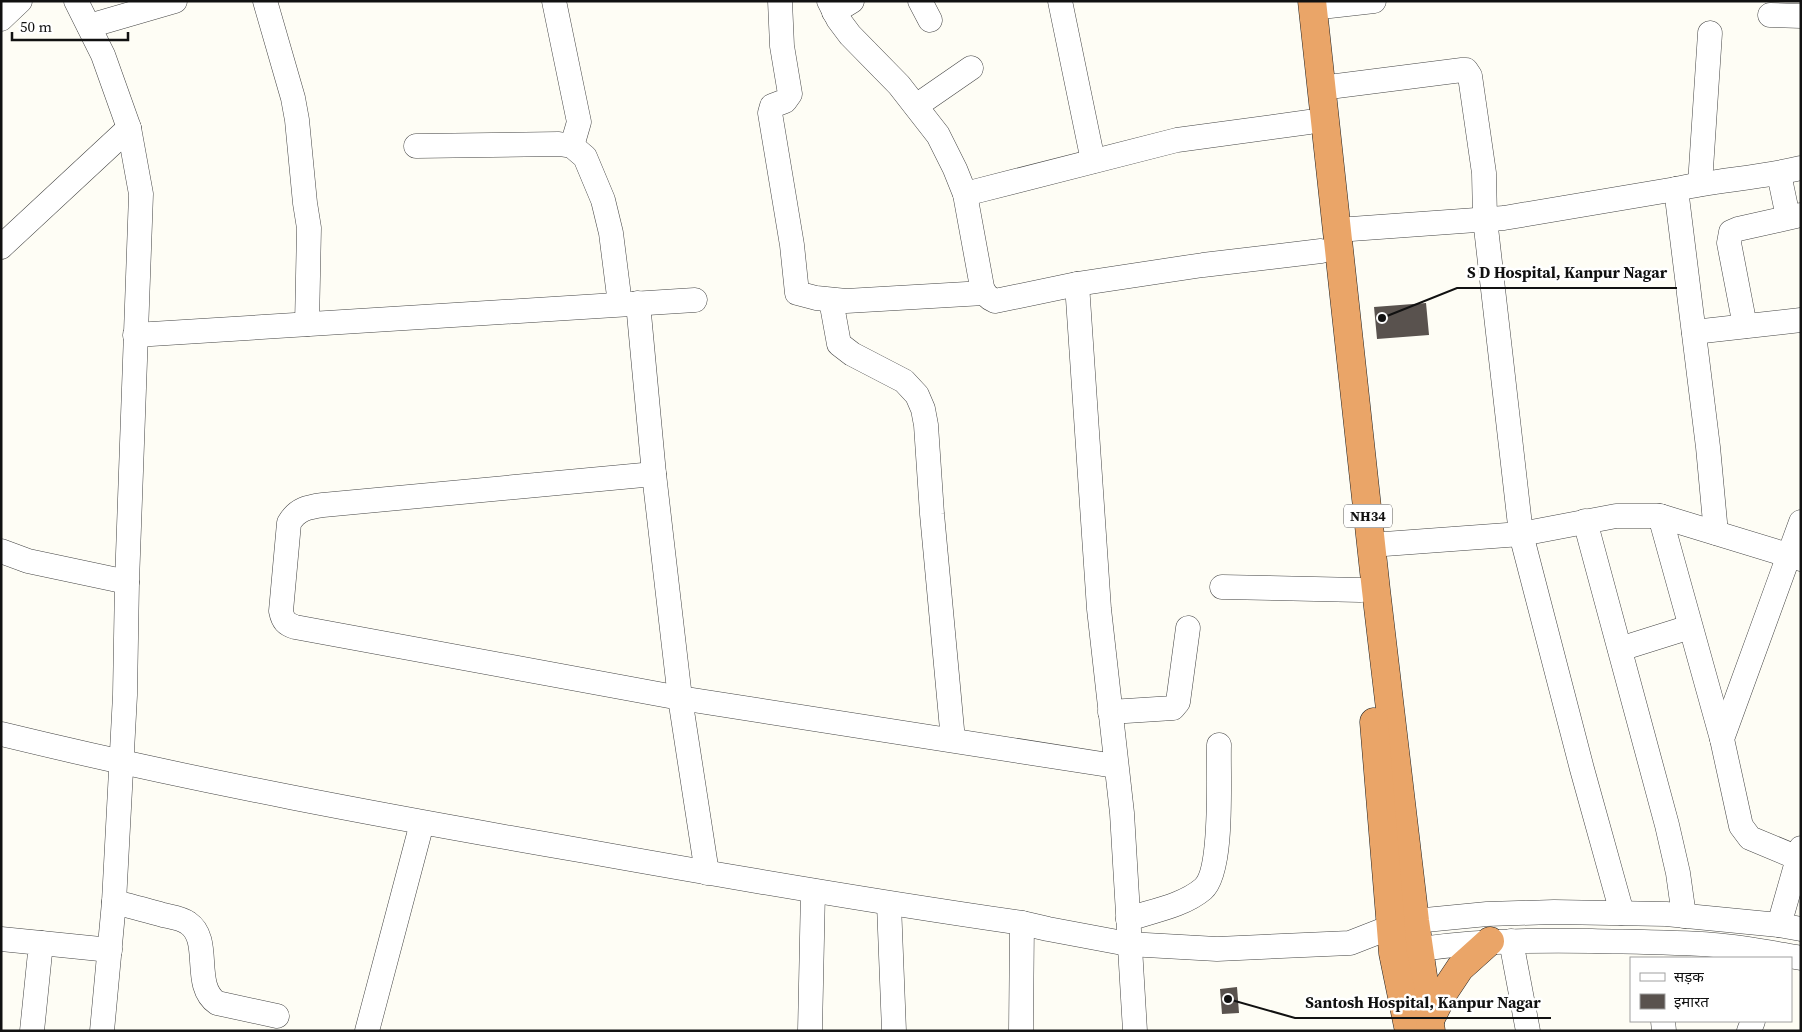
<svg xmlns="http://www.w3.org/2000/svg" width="1802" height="1032" viewBox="0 0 1802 1032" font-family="'Source Serif 4','Noto Sans Devanagari',serif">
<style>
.building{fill:#59524e}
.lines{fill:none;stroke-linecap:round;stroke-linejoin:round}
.minor-casing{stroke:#444;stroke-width:25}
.highway-casing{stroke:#222;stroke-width:29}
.minor{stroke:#fff;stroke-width:24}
.highway{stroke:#eaa568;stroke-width:28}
.labels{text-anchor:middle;stroke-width:5;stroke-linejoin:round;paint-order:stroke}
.shield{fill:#fff;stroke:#585858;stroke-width:1}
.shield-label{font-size:14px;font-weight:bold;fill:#111}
.leader{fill:none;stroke:#111;stroke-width:2}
.callout-dot{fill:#111;stroke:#fff;stroke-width:2}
.callout-label{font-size:16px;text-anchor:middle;font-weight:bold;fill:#111;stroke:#fff;stroke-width:5;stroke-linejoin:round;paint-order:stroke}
</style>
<rect width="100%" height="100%" fill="#fefdf5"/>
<g class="building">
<polygon points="1426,303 1429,335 1377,339 1374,307"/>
<polygon points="1237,987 1239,1013 1222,1014 1220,989"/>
</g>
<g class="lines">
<defs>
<g id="minor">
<polyline points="76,1 103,55 129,128 141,194 127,582 125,695 114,902 102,1031"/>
<polyline points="265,1 293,98 297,120 305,203 309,228 307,324"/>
<polyline points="554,1 579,122 572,146"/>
<polyline points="780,1 782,46 790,94 785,101 772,106 770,113 792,245 797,293 816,298 846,301 984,293"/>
<path d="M829,1L838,19L850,35L899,85L938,135L955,169L965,194L982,287C984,294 988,298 995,301L1077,284L1203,265L1321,251"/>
<polyline points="920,1 930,20"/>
<polyline points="1060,1 1093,161"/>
<polyline points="1312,8 1374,1"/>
<polyline points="834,12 852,1"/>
<polyline points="1770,15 1801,16"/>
<polyline points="1,19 20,1"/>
<polyline points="89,26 175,1"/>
<polyline points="1321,88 1462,70 1466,70 1470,76 1484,173 1485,219 1521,534 1582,769 1622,913"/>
<polyline points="916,106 971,68"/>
<polyline points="416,146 559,144 572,146 585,157 603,200 611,233 620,304"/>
<polyline points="1779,174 1788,217"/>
<polyline points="1700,184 1710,33"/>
<polyline points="1676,189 1708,447 1716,533"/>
<polyline points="965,194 1177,140 1309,122"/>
<path d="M1337,230L1504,218L1676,189C1717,180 1760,178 1801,168"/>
<polyline points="1,247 129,128"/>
<polyline points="1077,284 1099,609 1122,813 1135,1031"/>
<polyline points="831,300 839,344 852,354 904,381 917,395 923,409 926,425 932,514 953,740"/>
<polyline points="638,303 654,474 680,698 707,873"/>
<polyline points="1745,326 1729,243 1731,232 1738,229 1801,215"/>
<polyline points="1694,332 1801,320"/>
<polyline points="135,335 695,300"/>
<path d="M654,474L323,505C308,507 297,509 289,523L281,611C283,621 286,624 295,627L680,698L1115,766"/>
<polyline points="1660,516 1722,739"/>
<polyline points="1585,521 1667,825 1678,873 1684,916"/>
<polyline points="1371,545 1521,534 1616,516 1660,516 1801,559"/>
<polyline points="1,551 28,561 127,582"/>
<polyline points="1222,587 1360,590"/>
<polyline points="1620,649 1690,627"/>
<polyline points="1110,712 1173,708 1178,702 1188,628"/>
<path d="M1,734C194,781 389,817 585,851C730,877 876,902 1022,923L1048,929L1128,944L1217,949L1350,943L1391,927L1415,921L1487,914L1554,912L1666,914L1779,925L1801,929"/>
<polyline points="1798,858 1750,838 1741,826 1722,739 1801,522"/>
<path d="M114,902C130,906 146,910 163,915C171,917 181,918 188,923C213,940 191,985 217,1003L277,1016"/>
<polyline points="889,904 894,1031"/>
<path d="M1128,919C1152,911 1183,906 1203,889C1224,871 1218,774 1219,745"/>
<polyline points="1779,925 1801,848"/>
<polyline points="1,939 41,943 32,1031"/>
<polyline points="1511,941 1528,1031"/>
<polyline points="41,943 110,950"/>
<path d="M1402,952C1465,941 1528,940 1592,941C1633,942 1673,942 1714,945C1743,947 1772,953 1801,958"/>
<polyline points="1663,1021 1664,1031"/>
<polyline points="367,1031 422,823"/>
<polyline points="810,1031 813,891"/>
<polyline points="1021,1031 1022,923"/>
<polyline points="1749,1031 1753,1021"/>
</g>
<g id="highway">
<polyline points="1312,1 1376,590 1415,921 1431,1031"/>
<polyline points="1374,722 1393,953 1409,1031"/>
<polyline points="1430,1020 1444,992 1460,968 1490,941"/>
</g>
</defs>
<use href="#minor" class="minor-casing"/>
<use href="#highway" class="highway-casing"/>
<use href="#minor" class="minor"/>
<use href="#highway" class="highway"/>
</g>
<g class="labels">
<rect class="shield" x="1344" y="504.5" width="48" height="23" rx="4"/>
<g class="shield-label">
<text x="1368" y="521">NH34</text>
</g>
</g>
<path class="leader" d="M1382 318L1457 288H1677M1228 999L1295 1018H1551"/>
<g class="callout-dot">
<circle cx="1382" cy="318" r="5"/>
<circle cx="1228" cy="999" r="5"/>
</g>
<g class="callout-label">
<text x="1567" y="278">S D Hospital, Kanpur Nagar</text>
<text x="1423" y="1008">Santosh Hospital, Kanpur Nagar</text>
</g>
<rect width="1802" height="1032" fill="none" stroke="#111111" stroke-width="5"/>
<rect x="1630" y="957" width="162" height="65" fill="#ffffff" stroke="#a0a0a0"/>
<rect x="1640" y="973" width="25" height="8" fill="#ffffff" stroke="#a0a0a0"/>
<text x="1674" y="982" font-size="15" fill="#111111">सड़क</text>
<rect x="1640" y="994" width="25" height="15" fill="#59524e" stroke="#a0a0a0"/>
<text x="1674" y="1007" font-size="15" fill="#111111">इमारत</text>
<path d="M12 32v8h116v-8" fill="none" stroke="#111111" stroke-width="2.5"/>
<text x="20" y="32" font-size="15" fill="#111111" stroke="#ffffff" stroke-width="4" paint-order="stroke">50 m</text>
</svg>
